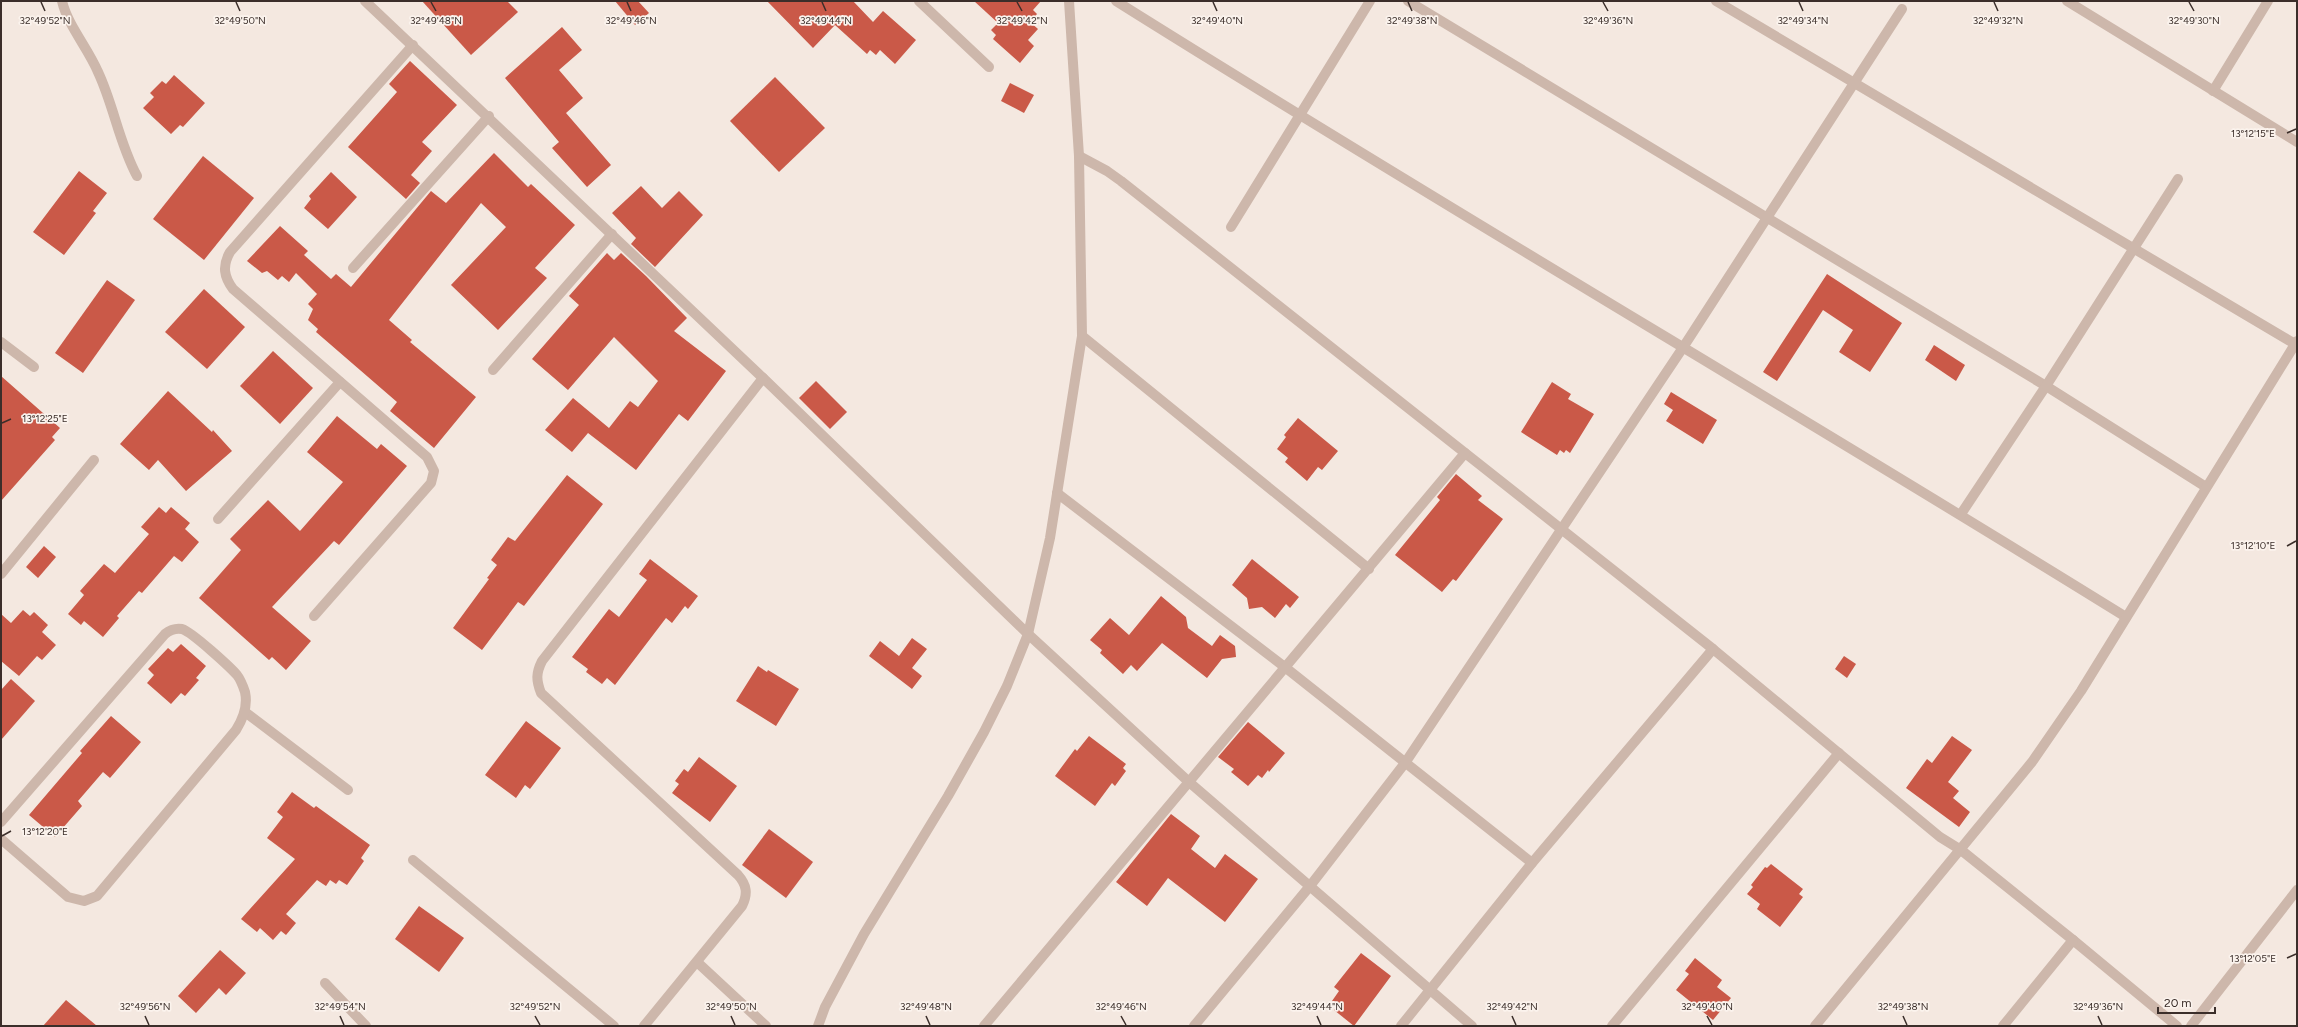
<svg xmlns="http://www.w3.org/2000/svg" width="2298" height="1027" viewBox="0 0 2298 1027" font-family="Figtree,sans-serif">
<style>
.building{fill:#ca5948}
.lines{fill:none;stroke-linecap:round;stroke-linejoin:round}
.street{stroke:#cdb7ab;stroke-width:10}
.ticks{fill:none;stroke:#3b2e2a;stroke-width:1.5}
.ticks-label{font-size:10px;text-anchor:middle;fill:#3b2e2a;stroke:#fbf3ed;stroke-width:3.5;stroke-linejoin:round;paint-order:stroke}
</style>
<rect width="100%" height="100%" fill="#f4e8e0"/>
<g class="building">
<polygon points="422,1 507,1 518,12 471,55"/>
<polygon points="615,1 638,1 649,13 635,25"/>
<polygon points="767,1 853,1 873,22 883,11 916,40 895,64 880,50 876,55 870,50 867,54 835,25 813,48"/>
<polygon points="974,1 1041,1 1033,10 1037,14 1030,22 1038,29 1028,40 1034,46 1020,63 993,39 996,35 991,30 998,23"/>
<polygon points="562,27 582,50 559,70 583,98 566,113 611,165 587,187 552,148 559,142 505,78"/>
<polygon points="410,61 457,105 422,142 432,151 411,175 420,183 406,199 348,147 397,92 389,84"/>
<polygon points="174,75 205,103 183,127 180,125 171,134 143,108 154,97 150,93 162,81 166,84"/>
<polygon points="775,77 825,128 779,172 730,121"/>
<polygon points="1010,83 1034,95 1024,113 1001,101"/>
<polygon points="494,153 528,187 531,184 575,225 535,268 547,278 498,330 451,285 506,227 481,203 389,320 412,340 410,342 476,397 434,448 390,411 397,402 316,332 318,329 308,320 313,309 308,304 317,294 296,273 289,282 282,276 278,280 267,271 262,273 247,261 280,226 308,251 304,255 331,279 336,274 351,287 431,191 446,203"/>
<polygon points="203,156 254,198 204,260 153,219"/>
<polygon points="79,171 107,193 93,211 96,213 64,255 33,232"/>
<polygon points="331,172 357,197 328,229 304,208 311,199 309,196"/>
<polygon points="641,186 662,208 679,191 703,215 655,267 631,244 636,238 612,213"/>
<polygon points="607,253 614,260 621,253 646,276 687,318 674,331 726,371 688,421 679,414 636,470 588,433 572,452 545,430 573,398 609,428 630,401 638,407 658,381 614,337 568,390 532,359 579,305 569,296"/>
<polygon points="1827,274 1902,323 1870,372 1839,352 1853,330 1823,310 1777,381 1763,372"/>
<polygon points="107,280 135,300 83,373 55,353"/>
<polygon points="204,289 245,327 207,369 165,332"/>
<polygon points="1934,345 1965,365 1956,381 1925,360"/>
<polygon points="273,351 313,388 280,424 240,386"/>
<polygon points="1,376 60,428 52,437 55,440 1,501"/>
<polygon points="816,381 847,412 830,429 799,398"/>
<polygon points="1552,382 1571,394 1568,399 1594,414 1570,453 1566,450 1564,453 1560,450 1557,455 1521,432"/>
<polygon points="168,391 212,432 213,430 232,451 186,491 158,460 149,470 120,444"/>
<polygon points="1671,392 1717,420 1703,444 1666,421 1673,410 1664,404"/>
<polygon points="337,416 377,449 381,444 407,466 339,545 334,541 272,607 311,641 286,670 272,657 269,660 199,598 241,550 230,539 268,500 300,531 343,482 307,452"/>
<polygon points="1298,418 1338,451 1322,470 1318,467 1307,481 1285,462 1288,458 1277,449 1286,437 1284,435"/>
<polygon points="1456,474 1482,496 1478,500 1503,519 1456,581 1453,579 1442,592 1395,555 1440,500 1437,497"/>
<polygon points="567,475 603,504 524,606 518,602 482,650 453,628 489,579 487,578 497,565 491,560 508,537 515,541"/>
<polygon points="159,507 166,513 171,507 190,523 185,529 199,542 182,562 174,556 142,593 139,591 117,616 119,618 103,637 84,621 81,625 68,614 84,595 80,591 104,564 115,573 149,534 141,527"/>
<polygon points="44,546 56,557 38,578 26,567"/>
<polygon points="650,559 698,596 688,609 685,606 672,623 666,618 615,685 607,678 602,684 586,672 588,669 572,657 609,609 619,617 647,580 639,574"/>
<polygon points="1252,559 1299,597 1290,608 1286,604 1275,618 1262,607 1249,609 1247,598 1232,585"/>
<polygon points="1161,596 1186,617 1188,628 1212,646 1220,635 1235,646 1236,657 1222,659 1207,678 1162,643 1137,671 1131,665 1123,674 1100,653 1102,650 1090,640 1110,618 1129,635"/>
<polygon points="23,610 30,616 34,612 48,625 42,632 56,645 42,660 37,656 19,676 1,661 1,614 11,623"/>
<polygon points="912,638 927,649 912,668 922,676 912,689 869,656 880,641 899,656"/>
<polygon points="181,644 206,666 196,678 199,680 185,696 181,693 171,704 147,683 154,675 148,669 168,648 173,652"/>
<polygon points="1844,656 1856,664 1847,678 1835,669"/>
<polygon points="758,666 767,672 768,670 799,689 776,726 736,701"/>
<polygon points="11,679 35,701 1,740 1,690"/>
<polygon points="111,716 141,742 110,778 103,772 78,801 82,806 55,837 29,815 82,753 80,751"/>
<polygon points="526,721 561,748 530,789 525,785 516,798 485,775"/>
<polygon points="1248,722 1285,753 1269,772 1268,770 1262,778 1258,775 1248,786 1231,772 1234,769 1218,757"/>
<polygon points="1089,736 1126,764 1123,768 1126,771 1115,786 1112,783 1095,806 1055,776 1075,749 1077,751"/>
<polygon points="1952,736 1972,750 1948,782 1959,791 1953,798 1970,812 1959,827 1906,788 1927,759 1932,763"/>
<polygon points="699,757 737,786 710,822 672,793 679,784 675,781 684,769 688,772"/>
<polygon points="292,792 314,808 316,806 370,845 361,858 364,861 347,885 339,880 336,884 330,880 326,886 317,880 286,914 296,923 286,935 281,931 273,940 260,928 257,932 241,919 295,859 267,838 283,817 277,812"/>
<polygon points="1171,814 1200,836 1191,849 1215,868 1225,854 1258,879 1225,922 1168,878 1147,906 1116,882"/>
<polygon points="769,829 813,862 786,898 742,865"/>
<polygon points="1771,864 1803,889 1799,894 1803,897 1780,927 1757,909 1760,904 1747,894 1753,887 1751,885 1765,867 1767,868"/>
<polygon points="419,906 464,938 439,972 395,939"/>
<polygon points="220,950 246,973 226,995 219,988 196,1013 178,996"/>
<polygon points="1361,953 1391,976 1354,1026 1334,1010 1338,1005 1332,1001 1339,991 1334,987"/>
<polygon points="1695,958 1722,980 1717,987 1731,998 1713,1020 1676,990 1689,974 1685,971"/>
<polygon points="66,1000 97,1026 43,1026"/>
</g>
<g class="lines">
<g class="street">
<path d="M62,1C68,26 88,48 98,72C114,106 119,143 137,176"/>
<polyline points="365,1 763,378 1028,634 1189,782 1472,1026"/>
<polyline points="919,1 989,67"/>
<path d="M1116,1C1450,211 1791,409 2126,617"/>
<polyline points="1408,1 2046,386 2206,487"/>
<polyline points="1716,1 2295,344"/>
<polyline points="2067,1 2297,142"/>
<polyline points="2213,91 2268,1"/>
<polyline points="1079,156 1107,171 1121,181 1713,649 1940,837 1961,850 2073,940 2177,1026"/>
<polyline points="1231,227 1370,1"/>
<polyline points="353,268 489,116"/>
<polyline points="1082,336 1369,569"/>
<polyline points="1,342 34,367"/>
<polyline points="493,370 612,234"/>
<polyline points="1057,493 1286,668 1532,863"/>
<polyline points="1961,514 2046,386 2178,179"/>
<polyline points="218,519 340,382"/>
<polyline points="1,574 94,460"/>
<path d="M314,616L431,483L434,471L427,457L233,289C224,277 222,266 230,252L413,45"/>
<polyline points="245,712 348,790"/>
<path d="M1,822L165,634C170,630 176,628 182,629C192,632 230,667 237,675C241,680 243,686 245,692C248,706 243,719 236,730L97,896L84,901L68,897L1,839"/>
<polyline points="413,860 614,1026"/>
<polyline points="697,962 766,1026"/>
<polyline points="325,983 366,1026"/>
<path d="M644,1026L742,906C748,894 747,885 738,875L541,693C536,680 536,673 542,661L763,378"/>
<polyline points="818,1026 825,1007 864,934 948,796 984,732 1007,686 1028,634 1050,538 1082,336 1079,156 1069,1"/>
<polyline points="984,1026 1465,453"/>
<polyline points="1194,1026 1310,886 1405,763 1684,346 1902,9"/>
<polyline points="1401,1026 1532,863 1713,649"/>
<polyline points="1612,1026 1839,753"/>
<polyline points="1815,1026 2032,762 2081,691 2297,341"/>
<polyline points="2003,1026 2073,940"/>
<polyline points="2191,1026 2297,890"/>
</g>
</g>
<path class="ticks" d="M41,2L45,11M236,2L240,11M431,2L436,11M627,2L631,11M822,2L826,11M1017,2L1022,11M1213,2L1217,11M1408,2L1412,11M1603,2L1608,11M1799,2L1803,11M1994,2L1998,11M2189,2L2194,11M2287,133L2296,129M2,423L11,419M2287,546L2296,541M2,836L11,831M2287,958L2296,954M145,1016L149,1025M340,1016L344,1025M535,1016L540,1025M731,1016L735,1025M926,1016L930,1025M1121,1016L1126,1025M1317,1016L1321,1025M1512,1016L1516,1025M1707,1016L1712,1025M1903,1016L1907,1025M2098,1016L2102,1025"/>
<g class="ticks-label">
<text x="45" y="24">32°49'52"N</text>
<text x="240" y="24">32°49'50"N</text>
<text x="436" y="24">32°49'48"N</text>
<text x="631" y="24">32°49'46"N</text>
<text x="826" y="24">32°49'44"N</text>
<text x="1022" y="24">32°49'42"N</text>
<text x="1217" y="24">32°49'40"N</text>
<text x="1412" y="24">32°49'38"N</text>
<text x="1608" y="24">32°49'36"N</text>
<text x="1803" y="24">32°49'34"N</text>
<text x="1998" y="24">32°49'32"N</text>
<text x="2194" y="24">32°49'30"N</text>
<text x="2253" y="137">13°12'15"E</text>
<text x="45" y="422">13°12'25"E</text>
<text x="2253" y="549">13°12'10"E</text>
<text x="45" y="835">13°12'20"E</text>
<text x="2253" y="962">13°12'05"E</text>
<text x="145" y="1010">32°49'56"N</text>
<text x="340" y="1010">32°49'54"N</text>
<text x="535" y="1010">32°49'52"N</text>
<text x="731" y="1010">32°49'50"N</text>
<text x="926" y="1010">32°49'48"N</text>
<text x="1121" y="1010">32°49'46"N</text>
<text x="1317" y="1010">32°49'44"N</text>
<text x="1512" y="1010">32°49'42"N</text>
<text x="1707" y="1010">32°49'40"N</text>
<text x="1903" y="1010">32°49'38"N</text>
<text x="2098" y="1010">32°49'36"N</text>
</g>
<rect width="2298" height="1027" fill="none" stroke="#3b2e2a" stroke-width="4"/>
<path d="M2158 1007v6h57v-6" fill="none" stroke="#3b2e2a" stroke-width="2"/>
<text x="2164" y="1007" font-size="12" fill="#3b2e2a" stroke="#fbf3ed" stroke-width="3" paint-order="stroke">20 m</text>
</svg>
